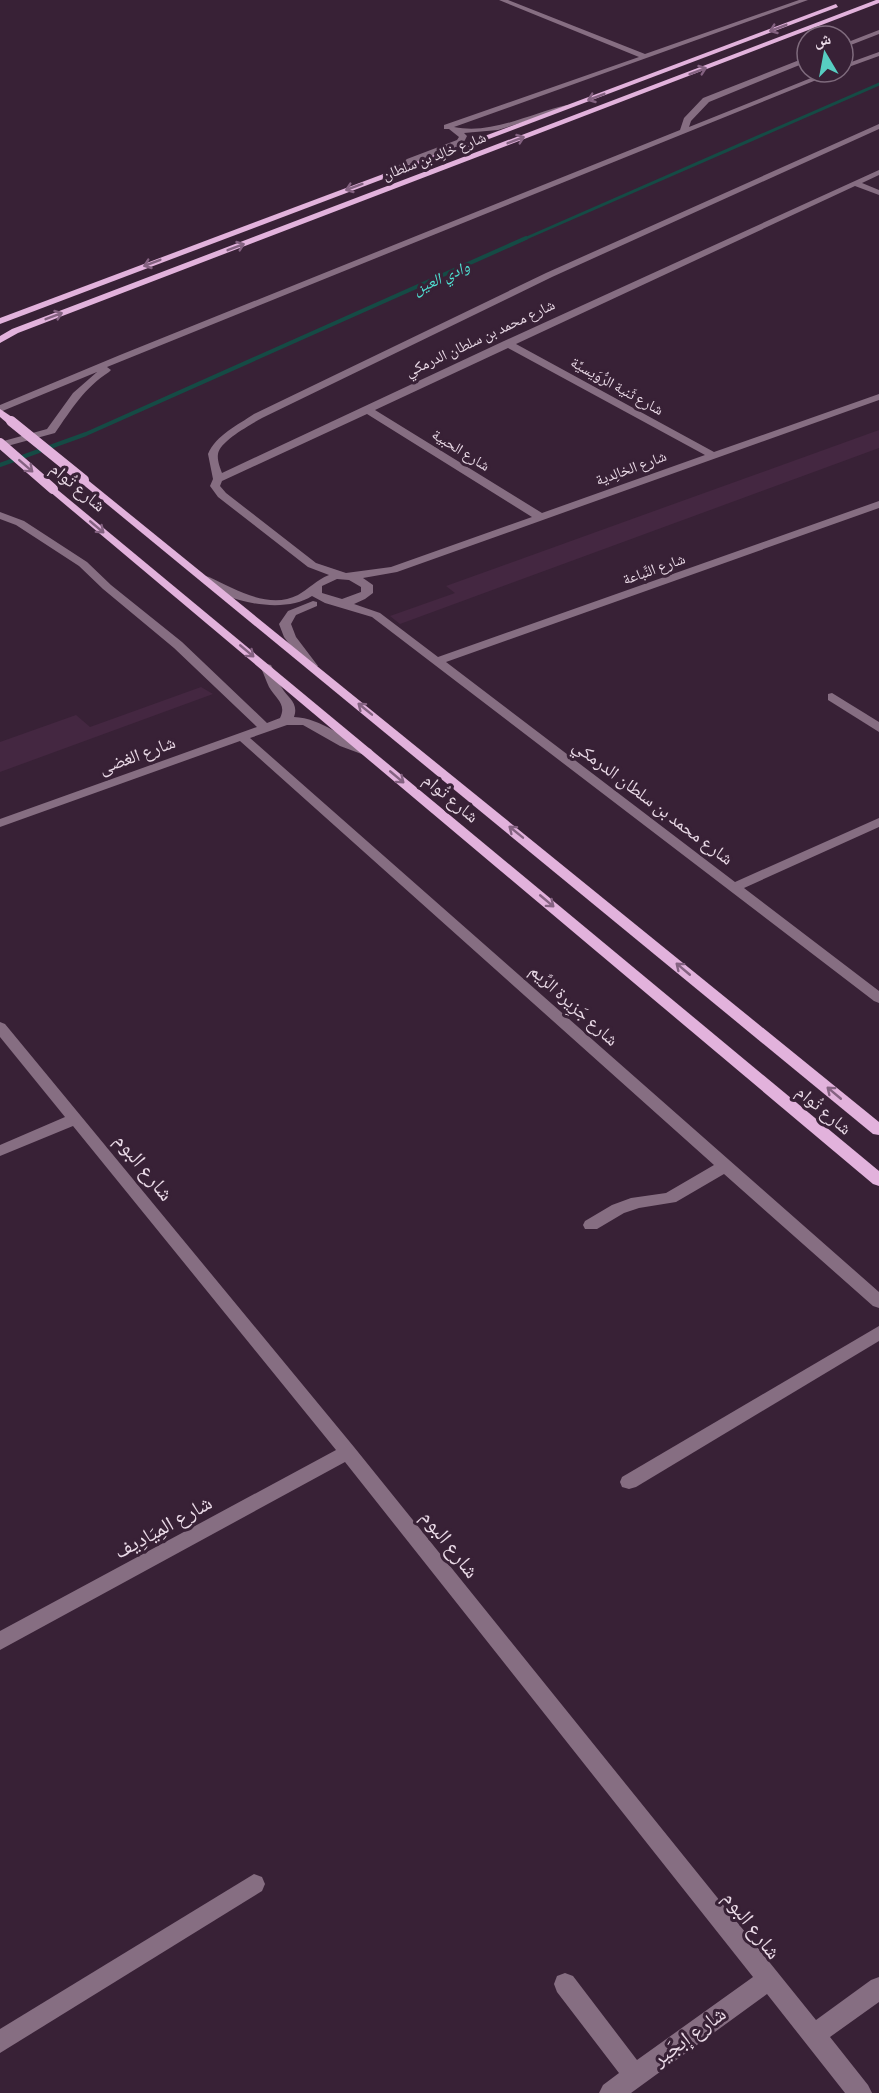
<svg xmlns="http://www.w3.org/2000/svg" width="879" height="2093" viewBox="0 0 879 2093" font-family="'Source Sans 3','Noto Naskh Arabic',sans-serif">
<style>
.built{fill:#442741}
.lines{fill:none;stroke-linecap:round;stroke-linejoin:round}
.stream-far1{stroke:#154b45;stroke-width:3}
.stream{stroke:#154b45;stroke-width:4}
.minor{fill:#866e82;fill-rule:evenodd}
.major{fill:#e2b2dc;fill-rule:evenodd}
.major-bridge{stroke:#e2b2dc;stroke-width:10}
.oneway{stroke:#846281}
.labels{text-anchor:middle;stroke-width:6;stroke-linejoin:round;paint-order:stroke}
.far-street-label{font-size:15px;fill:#eadae7;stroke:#382136}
.far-water-label{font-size:16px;font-style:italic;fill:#4fded0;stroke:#382136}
.street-label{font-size:18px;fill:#eadae7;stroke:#382136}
.near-street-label{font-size:21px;fill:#eadae7;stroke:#382136}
</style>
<rect width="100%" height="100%" fill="#382136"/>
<g class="built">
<polygon points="879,430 879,448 400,624 390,616 455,593 446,586"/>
<polygon points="201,687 213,694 0,772 0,742 76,715 90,727"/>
</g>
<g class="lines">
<polyline class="stream-far1" points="522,240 879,84"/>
<polyline class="stream" points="0,465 86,434 526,238"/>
<g class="minor">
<path d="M499,0H508L645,54L799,0H808L454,127C492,135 531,113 567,105L571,107L498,130L464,133L467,136L463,144L413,163L399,174H393V170L407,159L457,140L459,137L449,129H444V125L639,57Z"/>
<polygon points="879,30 879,34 843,48 843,44"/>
<polygon points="879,52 879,56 843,69 843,65"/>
<path d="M807,57V62L709,102L691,121L689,127L826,72H836L107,367L111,370L109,372C85,387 71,410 55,433L0,448V442L47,429L73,393L97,372L0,412V405L120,355L680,130L684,118L703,98Z"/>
<path d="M879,124V129L552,277L262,418C250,425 220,441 218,454C217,460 220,468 222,473L504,341L879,170V175L862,183L879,190V195L855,186L516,344L714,452L879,394V400L397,572L363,578L373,585V593L365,599L354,604L380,613L438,657L879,501V508L446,662L735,882L879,818V827L744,888L879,991V1003L874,1001L372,617L325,603L312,596C283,615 223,602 199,579L205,576L209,577C235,589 269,610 298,595C309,589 316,580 329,575L308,567L218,497L210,486L213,479L208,454C216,435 238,425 254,414L546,273ZM508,348L705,455L542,513L375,410ZM367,414L532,517L391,567L346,573L316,563L226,493L220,486L222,481ZM337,579L349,580L361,587V592L342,599L322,593V586Z"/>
<path d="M0,512L24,521L87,562L111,585L182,642L267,723L280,718C287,704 276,699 269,687C266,681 264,674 261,668L267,664L271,665C275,672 277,681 282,688C288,698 299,703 294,717C322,718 344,740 371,749L373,752L367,756L340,746L303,725H287L250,738L879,1292V1308L873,1306L724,1174L676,1202L639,1208L624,1213L597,1229H585L583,1225L585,1221L612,1205L631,1198L666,1193L714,1165L240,741L0,827V819L257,727L174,648L103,589L79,566L16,525L0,519Z"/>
<polygon points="313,601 317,602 317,606 296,615 291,624 296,637 318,666 312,670 308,669 284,637 279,624 288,611"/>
<polygon points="832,693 879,722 879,732 828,700 828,694"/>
<polygon points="0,1022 5,1024 354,1447 816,2020 871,1980 879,1977 879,2002 830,2037 868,2085 872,2093 845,2093 767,1994 631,2093 599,2093 603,2085 619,2073 557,1992 554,1984 557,1976 565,1973 573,1976 637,2060 753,1977 345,1462 0,1650 0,1631 336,1450 73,1126 0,1156 0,1145 65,1117 0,1037"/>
<polygon points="879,1326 879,1341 636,1487 629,1489 622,1487 620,1482 622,1477"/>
<polygon points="254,1874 262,1877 265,1884 262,1891 0,2053 0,2029"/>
</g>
<g class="major">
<polygon points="876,0 879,0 879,3 18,333 0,343 0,336 12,329"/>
<polygon points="836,4 838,7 0,324 0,318"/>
<polygon points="0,409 15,419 15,423 7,423 0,417"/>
<polygon points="84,477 879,1122 879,1135 873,1134 80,482 80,478"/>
<polygon points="53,486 879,1171 879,1186 873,1184 49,491 49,487"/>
</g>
<g class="major-bridge">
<polyline points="11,421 84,480"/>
<polyline points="0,443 53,489"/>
</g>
</g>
<defs><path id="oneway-shaft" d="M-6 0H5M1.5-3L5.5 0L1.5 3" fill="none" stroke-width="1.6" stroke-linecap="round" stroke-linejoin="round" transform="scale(1.5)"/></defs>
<g class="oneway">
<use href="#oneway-shaft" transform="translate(778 28) rotate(159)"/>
<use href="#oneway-shaft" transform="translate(698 71) rotate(-21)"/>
<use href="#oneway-shaft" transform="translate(596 97) rotate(159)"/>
<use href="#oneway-shaft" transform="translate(516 140) rotate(-21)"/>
<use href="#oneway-shaft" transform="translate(354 187) rotate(160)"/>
<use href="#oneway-shaft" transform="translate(236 247) rotate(-21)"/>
<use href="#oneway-shaft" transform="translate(152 263) rotate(159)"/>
<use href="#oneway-shaft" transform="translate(54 316) rotate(-21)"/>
<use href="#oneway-shaft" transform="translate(26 466) rotate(41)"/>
<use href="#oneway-shaft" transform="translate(97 527) rotate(40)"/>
<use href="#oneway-shaft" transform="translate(247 651) rotate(40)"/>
<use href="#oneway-shaft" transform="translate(365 709) rotate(-141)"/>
<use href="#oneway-shaft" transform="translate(397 777) rotate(40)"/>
<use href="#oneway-shaft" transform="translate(516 832) rotate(-141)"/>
<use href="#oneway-shaft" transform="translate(547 901) rotate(40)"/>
<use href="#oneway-shaft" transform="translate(683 969) rotate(-140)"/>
<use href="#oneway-shaft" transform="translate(834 1093) rotate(-140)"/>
</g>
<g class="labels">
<g class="far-street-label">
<text transform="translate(434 156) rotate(-21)" y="5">شارع خالِد بن سلطان</text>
<text transform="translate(480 338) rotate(-25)" y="5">شارع محمد بن سلطان الدرمكي</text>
<text transform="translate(617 386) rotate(29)" y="5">شارع ثَنية الرُّوَيسيَّة</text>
<text transform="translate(461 450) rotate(32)" y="5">شارع الحبية</text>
<text transform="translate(631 468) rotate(-20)" y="5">شارع الخالِدية</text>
<text transform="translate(654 569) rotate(-20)" y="5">شارع النَّباعة</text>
</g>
<g class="far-water-label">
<text transform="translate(441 277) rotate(-24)" y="6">وادي العين</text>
</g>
<g class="street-label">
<text transform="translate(78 487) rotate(40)" y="6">شارع تُوام</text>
<text transform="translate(137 755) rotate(-20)" y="6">شارع الغضى</text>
<text transform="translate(451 798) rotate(40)" y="6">شارع تُوام</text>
<text transform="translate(653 802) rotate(37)" y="6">شارع محمد بن سلطان الدرمكي</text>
<text transform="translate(574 1005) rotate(42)" y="6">شارع جَزِيرة الرِّيم</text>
<text transform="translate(824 1110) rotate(40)" y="6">شارع تُوام</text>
</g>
<g class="near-street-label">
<text transform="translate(144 1167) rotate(51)" y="7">شارع البوم</text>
<text transform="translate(163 1527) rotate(-29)" y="7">شارع المِيَادِيف</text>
<text transform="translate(450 1544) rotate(52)" y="7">شارع البوم</text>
<text transform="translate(752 1925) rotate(52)" y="7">شارع البوم</text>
<text transform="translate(689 2036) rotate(-36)" y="7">شارع إبجَير</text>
</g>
</g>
<g transform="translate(825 54) rotate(350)"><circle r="28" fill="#382136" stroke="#7f6b7d" stroke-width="1.5"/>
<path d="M0-4.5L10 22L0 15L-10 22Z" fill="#57cec2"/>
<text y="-9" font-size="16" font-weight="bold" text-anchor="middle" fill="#eadae7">ش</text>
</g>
</svg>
